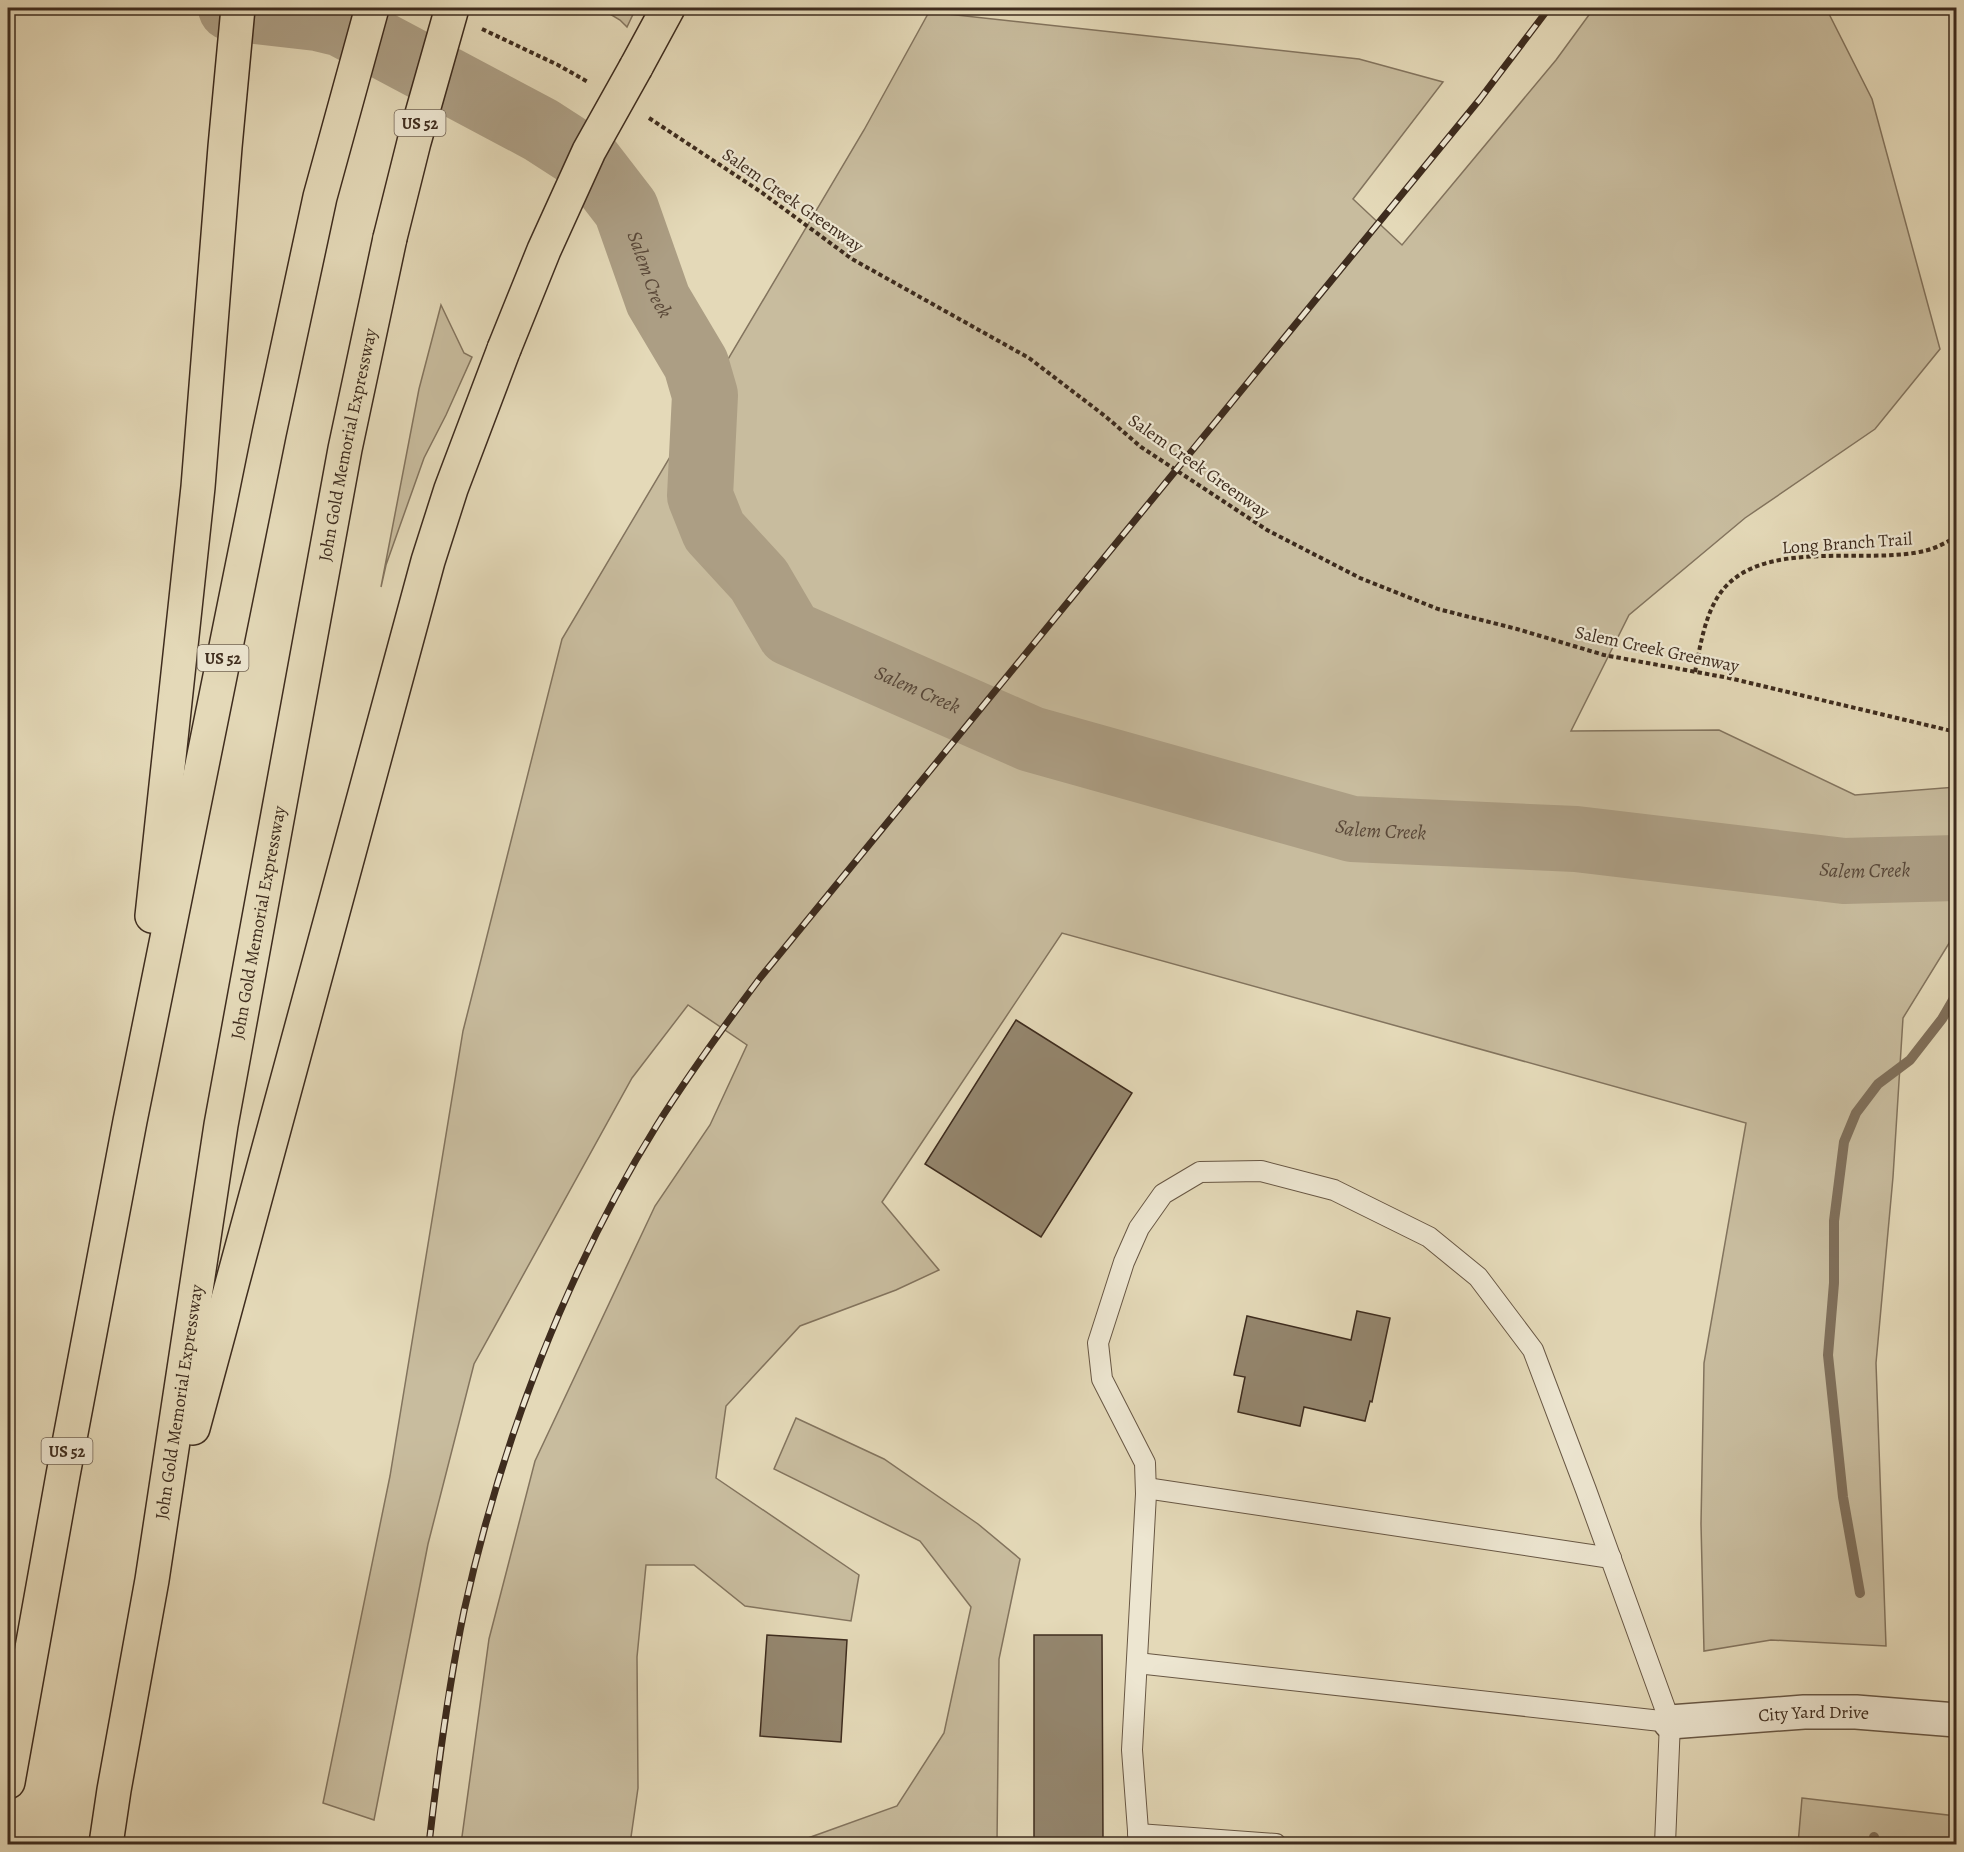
<svg xmlns="http://www.w3.org/2000/svg" width="1964" height="1852" viewBox="0 0 1964 1852" font-family="Alegreya,serif">
<style>
.green{fill:#c8bc9e;stroke:#83745e;stroke-width:1.5}
.lines{fill:none;stroke-linecap:round;stroke-linejoin:round}
.stream{stroke:#80705b;stroke-width:10}
.river{stroke:#ac9e84;stroke-width:66}
.building{fill:#94866e;stroke:#3e2c1e;stroke-width:1.5}
.lane-casing{stroke:#685744;stroke-width:22}
.street-casing{stroke:#685744;stroke-width:36}
.highway-casing{stroke:#3e2c1e;stroke-width:36}
.path{stroke:#3e2c1e;stroke-width:4;stroke-dasharray:4.5 3;stroke-linecap:butt}
.lane{stroke:#ede6d1;stroke-width:20}
.street{stroke:#ede6d1;stroke-width:33}
.highway{stroke:#e4d9b8;stroke-width:33}
.rail-casing{stroke:#3e2c1e;stroke-width:7}
.rail{stroke:#ede6d1;stroke-width:4.5;stroke-dasharray:14;stroke-linecap:butt}
.highway-bridge-casing{stroke:#3e2c1e;stroke-width:36;stroke-linecap:butt}
.highway-bridge{stroke:#e4d9b8;stroke-width:33}
.labels{text-anchor:middle;stroke-width:4.5;stroke-linejoin:round;paint-order:stroke}
.shield{fill:#ede6d1;stroke:#726454;stroke-width:1.5}
.shield-label{font-size:16px;font-weight:bold;fill:#3e2c1e}
.street-label{font-size:18px;fill:#3e2c1e;stroke:#ede6d1}
.water-label{font-size:20px;font-style:italic;fill:#5a4838;stroke:#ede6d1}
</style>
<rect width="100%" height="100%" fill="#e4d9b8"/>
<filter id="stains"><feTurbulence type="fractalNoise" baseFrequency=".00333" numOctaves="4"/><feColorMatrix values="0 0 0 0 .2 0 0 0 0 .09 0 0 0 0 .02 0 0 0 .5 -.17"/></filter>
<radialGradient id="worn" r=".72"><stop offset=".6" stop-color="#630" stop-opacity="0"/><stop offset="1" stop-color="#630" stop-opacity=".3"/></radialGradient>
<g class="green">
<polygon points="600,8 636,8 627,27 620,20"/>
<polygon points="1594,8 1826,8 1872,99 1940,349 1875,429 1745,518 1629,615 1571,731 1719,730 1855,795 1956,787 1956,932 1903,1018 1893,1177 1876,1363 1886,1646 1771,1640 1704,1651 1701,1524 1704,1363 1746,1123 1062,933 882,1202 939,1270 896,1290 800,1326 726,1406 716,1478 859,1575 851,1621 745,1606 694,1565 646,1565 637,1657 638,1788 630,1844 461,1844 489,1639 535,1461 655,1206 710,1125 747,1045 688,1005 632,1078 474,1364 428,1544 374,1820 323,1803 390,1476 463,1031 562,639 864,130 929,12 1359,59 1443,82 1353,199 1402,245 1556,60"/>
<polygon points="441,305 464,353 472,357 446,415 424,458 386,565 381,587 419,389"/>
<polygon points="796,1418 884,1459 978,1524 1020,1559 999,1659 997,1844 811,1844 808,1838 897,1806 944,1733 971,1607 920,1541 774,1469"/>
<polygon points="1802,1798 1956,1816 1956,1844 1798,1844"/>
</g>
<g class="lines">
<g class="stream">
<polyline points="1860,1593 1843,1497 1828,1355 1834,1283 1834,1221 1844,1142 1856,1113 1878,1084 1910,1060 1942,1019 1956,995"/>
<polyline points="1873,1844 1874,1837"/>
</g>
<path class="river" id="s1" d="M231,8L317,18L342,24L541,130L589,161L626,209L658,300L696,364L705,395L700,496L714,531L759,580L790,633L1031,739L1352,829L1576,839L1844,871L1956,868"/>
</g>
<g class="building">
<polygon points="1016,1020 1132,1093 1041,1237 925,1164"/>
<polygon points="1357,1311 1390,1318 1372,1402 1370,1401 1365,1421 1304,1407 1300,1426 1238,1412 1245,1377 1234,1375 1247,1316 1351,1340"/>
<polygon points="767,1635 847,1640 841,1742 760,1736"/>
<polygon points="1034,1635 1102,1635 1103,1840 1034,1840"/>
</g>
<g class="lines">
<defs>
<g id="lane">
<polyline points="1146,1488 1611,1558"/>
<polyline points="1137,1663 1670,1722"/>
<polyline points="1138,1834 1276,1844"/>
<polyline points="1139,1844 1132,1750 1146,1494 1145,1463 1102,1379 1098,1343 1124,1262 1139,1228 1163,1194 1200,1172 1261,1171 1334,1190 1429,1237 1478,1277 1533,1350 1586,1490 1670,1722 1665,1844"/>
</g>
<g id="street">
<path id="s2" d="M1670,1722L1804,1712H1856L1956,1720"/>
</g>
<g id="highway">
<polyline points="636,67 668,8"/>
<polyline points="152,916 198,487 225,147 238,8"/>
<polyline points="193,1428 428,561 451,489 504,349"/>
<polyline points="8,1782 63,1475 130,1121 269,434 320,197 372,8"/>
<path id="s3" d="M106,1844L114,1790L152,1580L221,1125L345,449L390,238"/>
</g>
</defs>
<use href="#lane" class="lane-casing"/>
<use href="#street" class="street-casing"/>
<use href="#highway" class="highway-casing"/>
<g class="path">
<polyline points="482,29 558,65 588,82"/>
<polyline points="649,118 761,192 852,259 1029,358 1105,416 1141,447 1267,530 1360,578 1438,609 1517,629 1604,655 1729,678 1956,732"/>
<path d="M1695,672C1700,647 1704,620 1717,598C1756,534 1867,567 1928,550C1938,547 1947,542 1956,537"/>
</g>
<use href="#lane" class="lane"/>
<use href="#street" class="street"/>
<use href="#highway" class="highway"/>
<defs>
<path id="rail" d="M429,1844C438,1766 448,1688 464,1611C501,1443 566,1271 657,1125C689,1074 724,1026 760,978L1480,99L1549,8"/>
</defs>
<use href="#rail" class="rail-casing"/>
<use href="#rail" class="rail"/>
<defs>
<g id="highway-bridge">
<polyline points="390,238 414,142 452,8"/>
<polyline points="504,349 544,250 589,151 636,67"/>
</g>
</defs>
<use href="#highway-bridge" class="highway-bridge-casing"/>
<use href="#highway-bridge" class="highway-bridge"/>
</g>
<g class="labels">
<g class="shield">
<rect x="394.5" y="110" width="51" height="26" rx="4.5"/>
<rect x="197.5" y="645" width="51" height="26" rx="4.5"/>
<rect x="41.5" y="1438" width="51" height="26" rx="4.5"/>
</g>
<g class="shield-label">
<text x="420" y="129">US 52</text>
<text x="223" y="664">US 52</text>
<text x="67" y="1457">US 52</text>
</g>
<g class="street-label">
<text transform="translate(793 200) rotate(35)" y="6">Salem Creek Greenway</text>
<text dy="6" stroke="none"><textPath href="#s3" startOffset="1420">John Gold Memorial Expressway</textPath></text>
<text transform="translate(1199 466) rotate(35)" y="6">Salem Creek Greenway</text>
<text transform="translate(1847 543) rotate(-4)" y="6">Long Branch Trail</text>
<text transform="translate(1657 649) rotate(12)" y="6">Salem Creek Greenway</text>
<text dy="6" stroke="none"><textPath href="#s3" startOffset="934">John Gold Memorial Expressway</textPath></text>
<text dy="6" stroke="none"><textPath href="#s3" startOffset="448">John Gold Memorial Expressway</textPath></text>
<text dy="6" stroke="none"><textPath href="#s2" startOffset="144">City Yard Drive</textPath></text>
</g>
<g class="water-label">
<text dy="7" stroke="none"><textPath href="#s1" startOffset="525">Salem Creek</textPath></text>
<text dy="7" stroke="none"><textPath href="#s1" startOffset="1065">Salem Creek</textPath></text>
<text dy="7" stroke="none"><textPath href="#s1" startOffset="1551">Salem Creek</textPath></text>
<text dy="7" stroke="none"><textPath href="#s1" startOffset="2037">Salem Creek</textPath></text>
</g>
</g>
<rect width="1964" height="1852" fill="none" stroke="#e4d9b8" stroke-width="30"/>
<rect x="9" y="9" width="1946" height="1834" fill="none" stroke="#3e2c1e" stroke-width="3"/>
<rect x="15" y="15" width="1934" height="1822" fill="none" stroke="#3e2c1e" stroke-width="1.5"/>
<rect width="100%" height="100%" filter="url(#stains)"/>
<rect width="100%" height="100%" fill="url(#worn)"/>
</svg>
